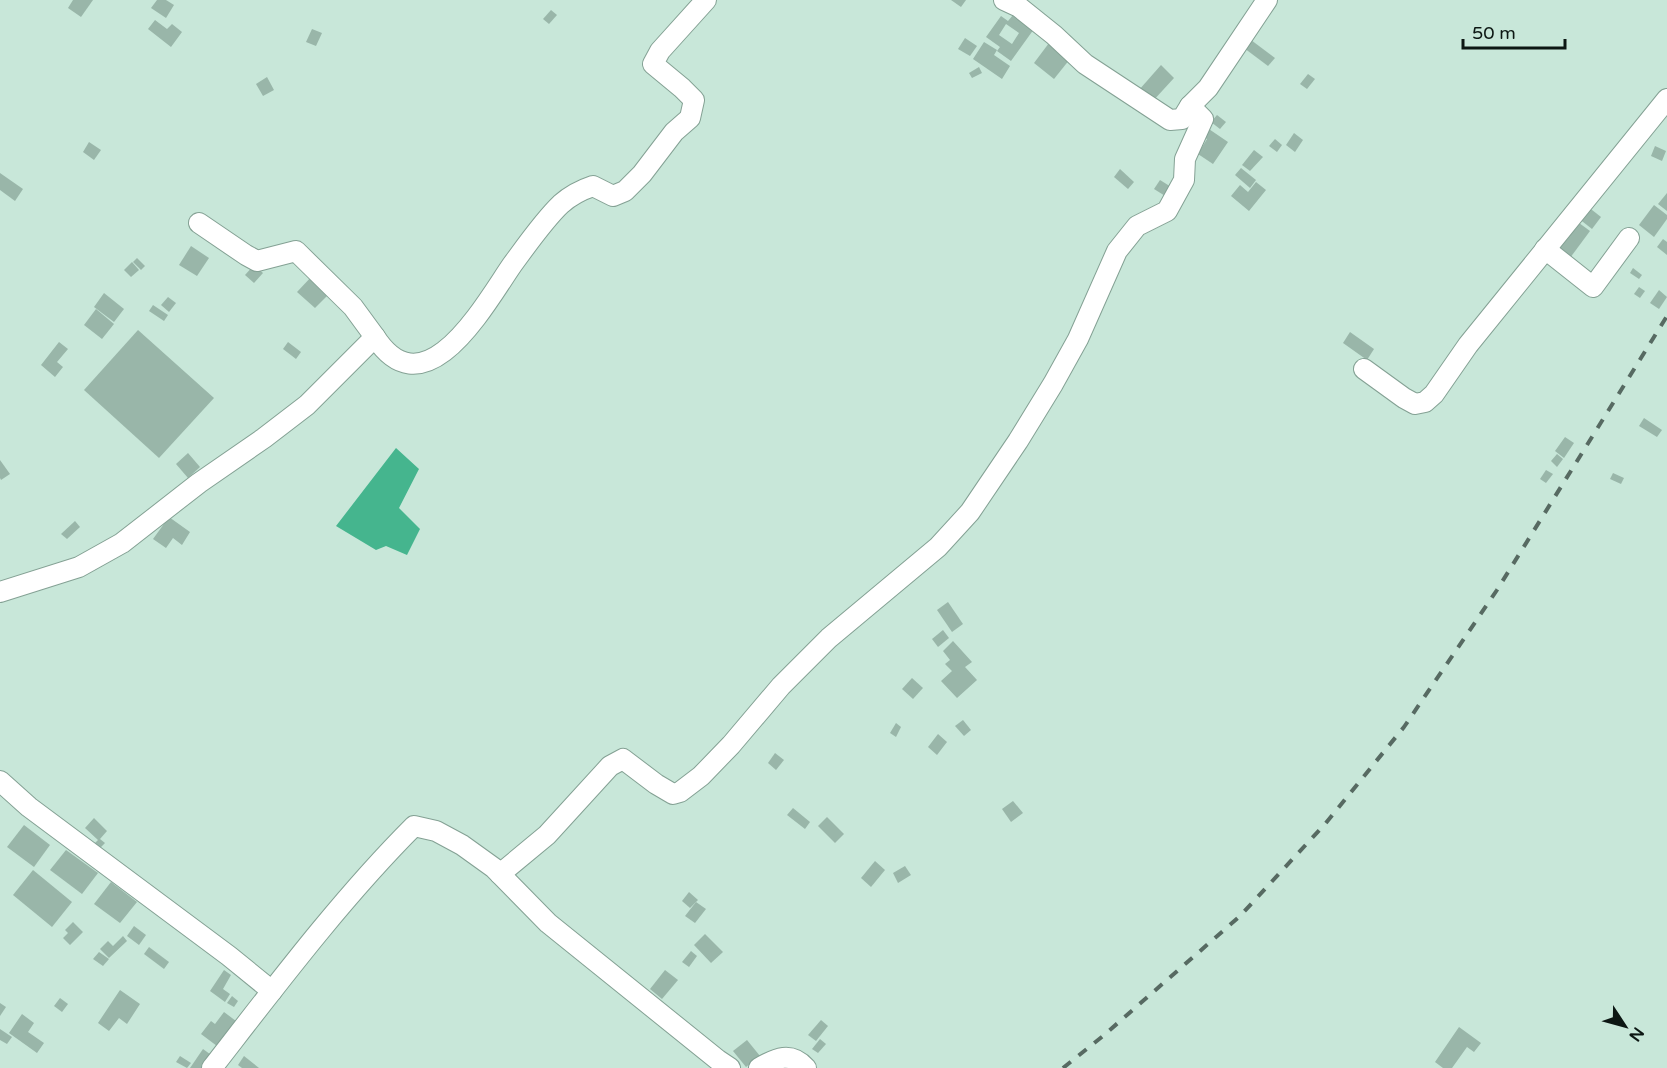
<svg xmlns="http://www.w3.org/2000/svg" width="1667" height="1068" viewBox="0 0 1667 1068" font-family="'Varela Round',sans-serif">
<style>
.water{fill:#45b58e}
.building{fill:#99b6a9;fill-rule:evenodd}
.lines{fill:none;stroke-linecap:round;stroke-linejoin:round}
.minor-casing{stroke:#84a194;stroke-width:22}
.minor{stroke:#fff;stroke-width:20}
.rail{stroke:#576a62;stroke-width:4;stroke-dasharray:10 10;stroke-linecap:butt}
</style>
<rect width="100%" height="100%" fill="#c8e7d9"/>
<polygon class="water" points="396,448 419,469 399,508 420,529 407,555 386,546 376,550 336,526"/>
<g class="building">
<polygon points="73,0 93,0 81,17 68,8"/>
<polygon points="157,0 166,0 174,5 166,18 151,8"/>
<polygon points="951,0 966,0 961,7"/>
<polygon points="551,10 557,15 549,24 543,19"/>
<path d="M1013,15L1034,29L1011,61L997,51L1000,47L986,37L1001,16L1008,21ZM1006,24L1019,33L1012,44L999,35Z"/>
<polygon points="155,20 167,29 172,24 182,32 171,47 148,29"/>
<polygon points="312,29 322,33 316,46 306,42"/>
<polygon points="965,38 977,46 970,56 958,49"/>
<polygon points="1251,40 1275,58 1268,66 1244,48"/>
<polygon points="984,42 997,50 994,55 1010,66 1002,79 973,59"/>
<polygon points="1049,43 1070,59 1054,79 1034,63"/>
<polygon points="1161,65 1174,78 1152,102 1139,90"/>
<polygon points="979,67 982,73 972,78 969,73"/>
<polygon points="1308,74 1315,79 1307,89 1300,84"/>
<polygon points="267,77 274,90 263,96 256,84"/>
<polygon points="1217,115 1226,122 1220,129 1211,122"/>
<polygon points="1203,125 1228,142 1213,164 1198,154 1207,139 1198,132"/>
<polygon points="1294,133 1303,140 1295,152 1286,145"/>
<polygon points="1275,139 1282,145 1277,152 1269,146"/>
<polygon points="89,142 101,150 94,160 83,152"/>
<polygon points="1655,146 1666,151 1662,161 1651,156"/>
<polygon points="1254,150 1263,157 1250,171 1242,165"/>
<polygon points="1241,168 1256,180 1250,188 1235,175"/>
<polygon points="1120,169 1134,182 1128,189 1114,177"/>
<polygon points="0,173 23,189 15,201 0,190"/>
<polygon points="1160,180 1176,190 1170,199 1154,189"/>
<polygon points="1256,182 1266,190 1249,211 1231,196 1240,185 1248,192"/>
<polygon points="1667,193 1667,211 1658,204"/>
<polygon points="1654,205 1667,215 1667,219 1654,237 1639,225"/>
<polygon points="1587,206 1601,217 1592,229 1578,218"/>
<polygon points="1575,220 1590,231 1570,258 1556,248"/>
<polygon points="1663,239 1667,242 1667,255 1657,247"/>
<polygon points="191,246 209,258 197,276 179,265"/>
<polygon points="137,258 145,266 141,270 133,262"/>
<polygon points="132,262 139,270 131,277 124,270"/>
<polygon points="254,265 263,273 254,283 245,275"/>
<polygon points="1633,268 1642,275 1639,279 1630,273"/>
<polygon points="313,275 328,295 315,308 297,292"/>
<polygon points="1639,287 1645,291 1640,298 1634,294"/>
<polygon points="1659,290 1667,297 1659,309 1650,303"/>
<polygon points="104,293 124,309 114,322 94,307"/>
<polygon points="168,297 176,303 169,312 161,305"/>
<polygon points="153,305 168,315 164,321 149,311"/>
<polygon points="96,309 114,324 102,339 84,325"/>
<polygon points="138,330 214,398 159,458 84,390"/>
<polygon points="1350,332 1374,349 1367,360 1343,343"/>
<polygon points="59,342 68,349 57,362 63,367 55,377 41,365"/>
<polygon points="288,342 301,352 296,359 283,349"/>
<polygon points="1644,418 1662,430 1657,437 1639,426"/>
<polygon points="1565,437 1574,443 1564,458 1555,451"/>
<polygon points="188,453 200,467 188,478 176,464"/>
<polygon points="1557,454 1563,459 1557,467 1551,461"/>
<polygon points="0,460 10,474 1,480 0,478"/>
<polygon points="1546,470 1553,474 1546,483 1540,479"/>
<polygon points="1613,473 1624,478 1621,484 1610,479"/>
<polygon points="169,517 190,532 182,545 173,538 166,548 153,539"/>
<polygon points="75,521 80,527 67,539 61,534"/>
<polygon points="948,602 963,624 952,632 937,610"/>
<polygon points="943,630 949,638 938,647 932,639"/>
<polygon points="953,641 972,662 965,667 977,680 957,698 941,681 952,671 945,664 950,660 943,651"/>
<polygon points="912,678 923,688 913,699 902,689"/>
<polygon points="963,720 971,730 964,736 955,726"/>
<polygon points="896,723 901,727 896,737 890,733"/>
<polygon points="938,734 947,742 937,755 928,747"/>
<polygon points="775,753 784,760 776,770 768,763"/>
<polygon points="1013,801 1023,813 1011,822 1002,809"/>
<polygon points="793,808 810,822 805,829 787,815"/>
<polygon points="827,817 844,834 835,843 818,826"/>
<polygon points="94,818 107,831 100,839 105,843 95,853 90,848 98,840 85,828"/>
<polygon points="24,825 50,845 34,867 7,847"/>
<polygon points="66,850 98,873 82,894 50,870"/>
<polygon points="875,861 885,870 871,887 861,878"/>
<polygon points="905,866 911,875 898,883 893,873"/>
<polygon points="33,870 72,902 52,927 13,895"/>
<polygon points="111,882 137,902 120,923 94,904"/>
<polygon points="689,892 698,900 690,908 682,901"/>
<polygon points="696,902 706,909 695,923 685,916"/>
<polygon points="73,922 83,932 70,945 63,938 68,933 65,930"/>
<polygon points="134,926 146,935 139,945 127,936"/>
<polygon points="705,934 723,952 711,963 694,945"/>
<polygon points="123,936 127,941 109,958 100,949 108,941 113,946"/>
<polygon points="149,947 169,962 164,969 144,954"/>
<polygon points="691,951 697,956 689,967 682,962"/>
<polygon points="99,952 109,959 103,966 93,959"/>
<polygon points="224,970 231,975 223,989 230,994 225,1002 210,991"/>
<polygon points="665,970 678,980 662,999 650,989"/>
<polygon points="120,990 140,1004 127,1024 119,1018 109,1031 98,1023"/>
<polygon points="232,996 238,1001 234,1007 227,1003"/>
<polygon points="60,998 68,1004 62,1012 54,1006"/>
<polygon points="0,1003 6,1007 0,1016"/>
<polygon points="224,1012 236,1021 217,1046 201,1034 211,1021 215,1024"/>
<polygon points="22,1014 34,1023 28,1032 44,1043 37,1053 9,1033"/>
<polygon points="821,1020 828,1026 816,1041 808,1035"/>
<polygon points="1459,1027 1481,1043 1474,1052 1467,1047 1452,1068 1443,1068 1435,1062"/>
<polygon points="0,1029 12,1037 7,1044 0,1040"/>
<polygon points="820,1039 826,1044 818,1053 812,1049"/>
<polygon points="747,1040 760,1056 746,1067 733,1051"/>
<polygon points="203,1049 214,1057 207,1068 190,1068"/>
<polygon points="180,1056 191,1063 187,1068 176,1062"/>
<polygon points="244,1056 259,1068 242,1068 238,1065"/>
</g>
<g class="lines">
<defs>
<g id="minor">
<polyline points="1004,0 1019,7 1054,35 1085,64 1170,120 1182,119 1190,106 1208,88 1267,0"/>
<polyline points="199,223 246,255 257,261 296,251 353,307 375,337"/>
<polyline points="1545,249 1593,287 1629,238"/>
<polyline points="1364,369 1404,398 1415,404 1425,402 1434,394 1468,345 1667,99"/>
<path d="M0,592L79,567L122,543L199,483L264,438L307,405L375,337C425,414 485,304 512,265C526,246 544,220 561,204C571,195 581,190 593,186L613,196L625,191L642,174L674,132L690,118L694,100L682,88L653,64L660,51L706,0"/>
<polyline points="0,781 29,807 229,956 272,991"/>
<polyline points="500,874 547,835 610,766 623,759 656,784 673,794 680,792 701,776 731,745 781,686 829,638 938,547 970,512 1018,441 1053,384 1078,339 1117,251 1137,226 1167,211 1184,180 1185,159 1203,119 1190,106"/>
<path d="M212,1068C275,987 341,899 414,826L436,831L462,845L494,868L548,923L718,1060L730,1068"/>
<path d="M759,1068C776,1058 791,1051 806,1068"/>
</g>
</defs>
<use href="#minor" class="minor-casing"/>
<use href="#minor" class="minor"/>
<polyline class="rail" points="1063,1068 1103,1036 1240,916 1325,824 1404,727 1497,590 1667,316"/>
</g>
<g transform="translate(1625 1026) rotate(126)" stroke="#c8e7d9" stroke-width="4.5" paint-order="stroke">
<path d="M0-4.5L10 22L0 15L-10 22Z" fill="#0c1713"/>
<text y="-9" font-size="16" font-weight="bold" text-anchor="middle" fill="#0c1713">N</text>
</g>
<path d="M1463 39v9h102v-9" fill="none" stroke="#0c1713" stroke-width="3"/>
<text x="1472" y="39" font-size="18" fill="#0c1713" stroke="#c8e7d9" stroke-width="4.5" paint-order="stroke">50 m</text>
</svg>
